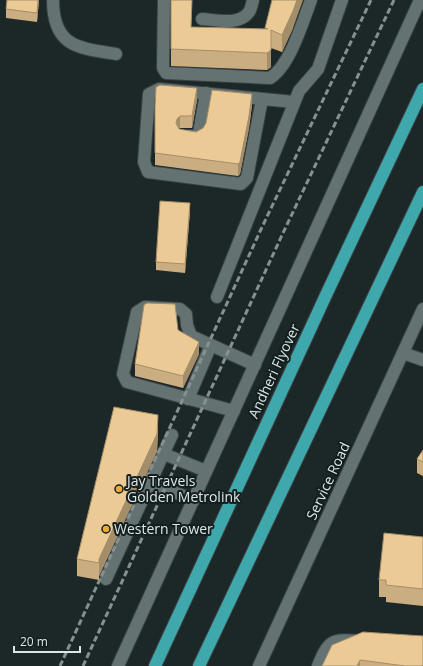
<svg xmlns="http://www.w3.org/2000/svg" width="423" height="666" viewBox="0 0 423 666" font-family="'Open Sans',sans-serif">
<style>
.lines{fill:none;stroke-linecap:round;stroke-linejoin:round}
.service-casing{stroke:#3a4344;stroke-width:14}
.minor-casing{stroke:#3a4344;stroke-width:14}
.tertiary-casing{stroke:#3a4344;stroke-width:14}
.motorway-casing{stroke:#3a4344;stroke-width:14}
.service{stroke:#647272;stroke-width:12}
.minor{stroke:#647272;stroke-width:12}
.tertiary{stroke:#647272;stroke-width:12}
.motorway{stroke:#3fa8ad;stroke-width:12}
.rail{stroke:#879091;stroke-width:3;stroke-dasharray:6 3;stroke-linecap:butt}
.wall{fill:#caae81}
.shaded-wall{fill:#a48d69}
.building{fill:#ebca96;stroke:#a48d69}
.poi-dot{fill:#e8ab37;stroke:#131e1e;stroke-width:1.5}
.labels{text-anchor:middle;stroke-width:4;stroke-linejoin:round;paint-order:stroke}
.street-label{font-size:14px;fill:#dfe6e7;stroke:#131e1e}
.poi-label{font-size:14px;fill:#dfe6e7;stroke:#131e1e;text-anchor:start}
</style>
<rect width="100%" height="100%" fill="#1c2728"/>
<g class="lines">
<defs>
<g id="service">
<path d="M53,0C53,46 77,48 116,54"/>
<polyline points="403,353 423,360"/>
<polyline points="188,399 211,345"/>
<polyline points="234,411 127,382 123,374 137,312 145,307 180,309 186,314 187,325 191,336 255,365"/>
</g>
<g id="minor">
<path d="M164,0L163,68L166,73L270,78C290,66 303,21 311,0"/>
<path d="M202,19C217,20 239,26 249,12C251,9 252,4 253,0"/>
<polyline points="262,99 247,178 241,184 148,172 144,162 149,94 159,89 294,102"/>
<polyline points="188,136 197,136 199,133 206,93"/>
<polyline points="217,297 299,91 318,69 342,0"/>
<polyline points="164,454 206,471"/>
<polyline points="151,483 194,500"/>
<polyline points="106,579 172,435"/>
<path d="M318,666C329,639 332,639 360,641"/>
</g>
<g id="tertiary">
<polyline points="118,666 420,0"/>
<polyline points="259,666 423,309"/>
</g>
<g id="motorway">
<polyline points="155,666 326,295 423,89"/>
<polyline points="199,666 423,192"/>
</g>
</defs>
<use href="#service" class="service-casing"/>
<use href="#minor" class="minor-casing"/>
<use href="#tertiary" class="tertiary-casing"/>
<use href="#motorway" class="motorway-casing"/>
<use href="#service" class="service"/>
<use href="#minor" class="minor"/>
<use href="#tertiary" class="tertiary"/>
<use href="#motorway" class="motorway"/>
<g class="rail">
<polyline points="60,666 263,225 371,0"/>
<polyline points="83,666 283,233 394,0"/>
</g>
</g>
<g class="wall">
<polygon points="39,0 37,22 6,18 6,9"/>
<polygon points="171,0 192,0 191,27 265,29 265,28 293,28 282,52 271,48 271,67 267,70 171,66"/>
<polygon points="197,100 192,128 180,128 179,129 196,132 252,105 249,128 240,174 238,176 155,165 155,106"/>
<polygon points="190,211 185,273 156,270 156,262"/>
<polygon points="178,330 199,354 183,388 135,376 135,364"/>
<polygon points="158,432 157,451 99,576 99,580 77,576 77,559"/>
<polygon points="423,450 423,476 417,473 417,459"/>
<polygon points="423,537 423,606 386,602 386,597 379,597 379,580"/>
<polygon points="332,645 423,666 322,666"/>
</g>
<g class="shaded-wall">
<polygon points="38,0 39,0 37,22 37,13"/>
<polygon points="297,0 303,0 293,28 282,52 282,35"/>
<polygon points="271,50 271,67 267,70 267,53"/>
<polygon points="197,88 197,100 192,128 192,116"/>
<polygon points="252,94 252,105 249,128 240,174 238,176 238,164"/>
<polygon points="180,116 180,128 177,131 176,123 177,119"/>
<polygon points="190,203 190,211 185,273 185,264"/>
<polygon points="199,342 199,354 183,388 183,376"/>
<polygon points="158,415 158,432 157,451 99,576 99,580 99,559"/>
<polygon points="360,660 360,666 357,666"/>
</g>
<g class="building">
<polygon points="7,0 38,0 37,13 6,9"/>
<polygon points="171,0 192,0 191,27 268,29 265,28 272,0 297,0 293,11 282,35 271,30 271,50 267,53 171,49"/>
<polygon points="160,85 197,88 192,116 180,116 177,119 176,123 179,129 196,132 203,128 206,123 212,90 252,94 249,116 240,162 238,164 155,153 155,106 156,87"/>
<polygon points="160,201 190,203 185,264 156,262"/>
<polygon points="147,303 175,304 178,330 199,342 183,376 135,364 144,305"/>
<polygon points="114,407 158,415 157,434 99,559 99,563 77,559"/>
<polygon points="423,450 423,462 417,459"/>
<polygon points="384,533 423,537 423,589 386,585 386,580 379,580"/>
<polygon points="363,632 423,636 423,666 405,666 360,660 357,666 322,666 332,645"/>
</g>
<g class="poi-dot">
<circle cx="119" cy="489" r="4"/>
<circle cx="106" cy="529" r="4"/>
</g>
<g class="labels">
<g class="street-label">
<text transform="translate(274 371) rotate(-65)" y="5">Andheri Flyover</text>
<text transform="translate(328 481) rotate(-65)" y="5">Service Road</text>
</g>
<g class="poi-label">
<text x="127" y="486">Jay Travels<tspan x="127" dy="16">Golden Metrolink</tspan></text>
<text x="114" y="534">Western Tower</text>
</g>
</g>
<path d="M14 646v6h66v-6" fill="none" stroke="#dfe6e7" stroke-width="2"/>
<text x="20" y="646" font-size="12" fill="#dfe6e7" stroke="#131e1e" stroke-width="3" paint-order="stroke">20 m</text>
</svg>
